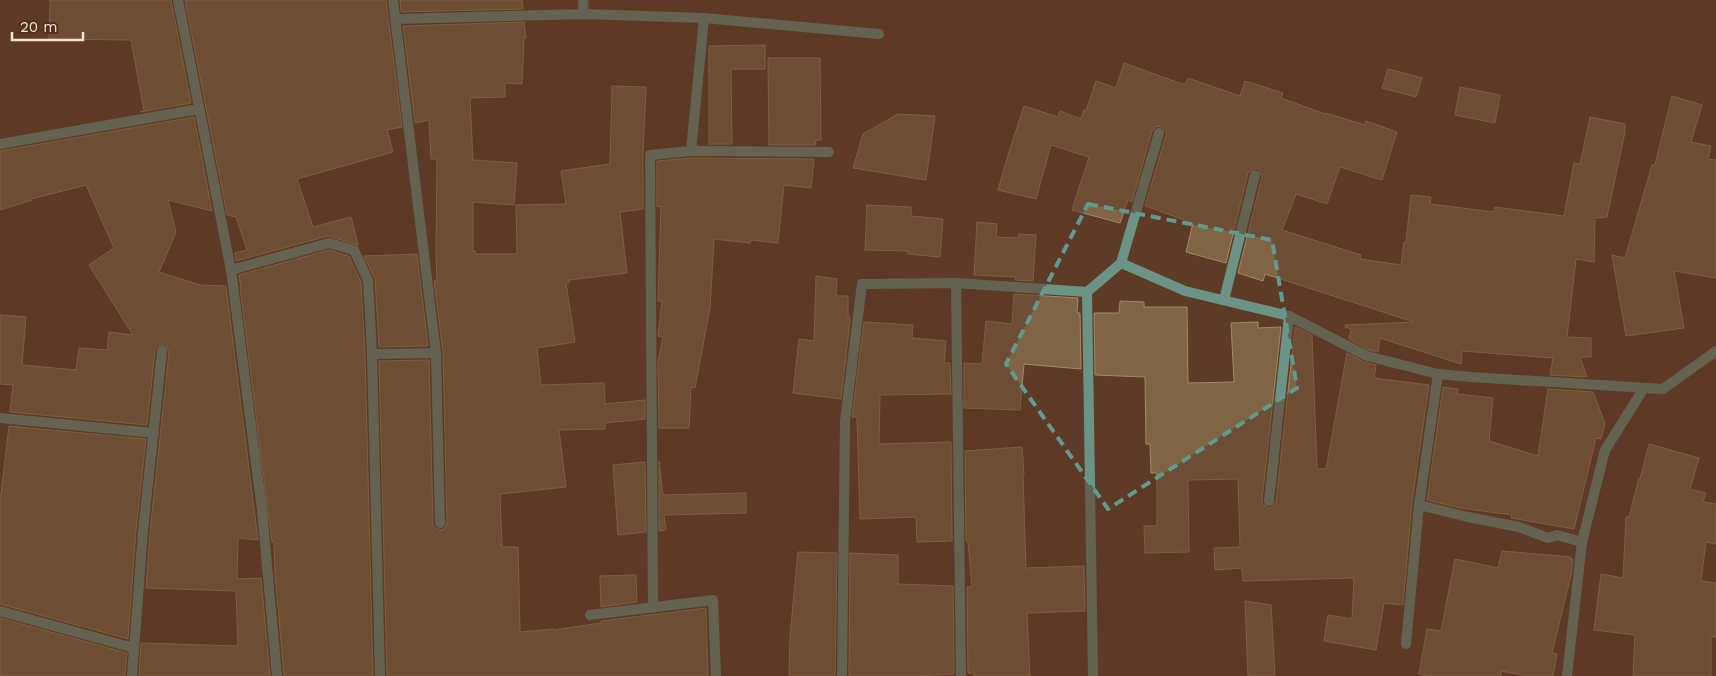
<svg xmlns="http://www.w3.org/2000/svg" width="1716" height="676" font-family="'Work Sans',sans-serif">
  <style>
    .building { fill: #7f6445; stroke: #a78a69 }
    .lines { fill: none; stroke-linecap: round; stroke-linejoin: round }
    .street { stroke: #6c9486; stroke-width: 10 }
    .marked { fill: none; stroke: #609b92; stroke-width: 4; stroke-dasharray: 10 6; stroke-linejoin: round }
  </style>
  <rect width="100%" height="100%" fill="#5e3b27"/>
  <g class="building">
    <path d="M50,0H171L191,103L140,112L144,111L131,40L49,39Z"/>
    <path d="M185,0H386L402,127L387,130L393,152L297,179L313,227L351,217L358,245L328,236L236,261L235,253L247,250L236,217L227,215Z"/>
    <path d="M400,0H522L523,9L401,12Z"/>
    <path d="M524,22L526,38H524L522,84L505,83V97L470,98L473,160L517,163L514,205L473,202V251H475V254H517L516,205L566,204L561,171L610,164L612,86L646,87L643,155V209L620,212L627,273L569,280V283H566L575,342L537,348L541,385L604,383L605,404L645,400V419L605,423V429L559,430L566,487L500,494L502,547H518L520,632L554,629V630L601,623V621L706,608L708,676H387L379,361L429,360L433,523L434,527L440,530L444,529L447,523L443,353L434,281H437L436,253L437,159H431L429,120L415,123L403,26Z"/>
    <path d="M765,45V69H731L732,144H709V46Z"/>
    <path d="M768,58H820L821,140H816L815,145H769Z"/>
    <path d="M1124,63L1185,85L1188,78L1240,96L1245,81L1283,93L1281,98L1325,114L1326,113L1365,125L1366,121L1397,132L1382,180L1340,167L1327,204L1296,194L1282,230L1361,255L1360,259L1401,265L1404,242H1406L1411,195L1431,197L1430,204L1494,212L1495,207L1564,216L1574,163L1580,164L1590,117L1625,124V132L1607,217L1595,218L1594,262L1576,259L1567,337L1591,338V357H1580L1587,377L1550,375L1553,358L1462,351L1461,364L1380,338L1378,352L1369,350L1349,339L1351,329L1345,327V325L1414,322L1265,274L1263,281L1238,273L1262,177L1261,173L1257,168L1253,169L1248,173L1226,263L1186,252L1193,223L1145,206L1166,135V131L1161,127L1157,126L1152,131L1132,202L1128,200L1120,223L1072,210L1089,157L1051,145L1036,199L998,190L1008,155L1024,106L1058,117L1060,111L1081,119L1084,110L1086,111L1096,81L1116,88Z"/>
    <path d="M1388,69L1422,78L1416,97L1382,88Z"/>
    <path d="M1460,87L1500,95L1495,123L1455,115Z"/>
    <path d="M1672,96L1702,105L1691,142L1711,146L1708,159L1716,160V278L1674,271L1684,328L1626,336L1612,255L1625,258L1652,165H1655Z"/>
    <path d="M898,114L935,116L926,180L853,168L863,134Z"/>
    <path d="M194,117L212,211L168,200L176,232L159,272L200,285L226,286L258,540L238,538L237,579L261,578L270,676H139L141,643L238,646L236,591L146,588L150,532L169,352L166,346L160,345L155,350L147,425L10,412L13,385L0,384V315L26,317L22,365L76,370L79,348L107,350L109,332L133,335L89,265L114,248L86,185L31,199L32,200L0,210V151Z"/>
    <path d="M691,158L814,159L811,188L784,185L778,243L751,240L750,243L714,239L710,308L695,388L691,387L689,428H659L658,362L663,337L658,336L662,301H658L661,206L657,207V161Z"/>
    <path d="M867,205L911,207V216L943,219L940,257L908,254V251L865,250Z"/>
    <path d="M977,222L997,224L996,237L1019,238V234L1036,235L1033,281L1015,280L1016,277L974,275Z"/>
    <path d="M329,250L349,256L361,282L365,354L373,676H284L275,574L274,542H272L240,287H241L239,275Z"/>
    <path d="M417,254L428,346L379,347L375,279L364,256Z"/>
    <path d="M816,276L837,279L836,296H848V316L850,317V321L841,399L793,393L799,339L814,341Z"/>
    <path d="M1014,294L1078,298L1077,313H1080L1081,369L1024,364L1020,410L964,408V363L982,364L986,321L1012,324Z"/>
    <path d="M1120,301L1144,302V307H1187L1188,383L1234,382L1231,323L1258,322V328L1281,327L1262,500L1263,504L1268,508L1272,507L1276,502L1295,327L1312,335L1317,469H1326L1347,353L1364,362L1376,365L1374,378L1429,385L1412,502L1403,605L1384,603L1376,650L1324,641L1328,615L1352,619L1354,578L1243,581L1242,568L1215,570L1214,548L1240,547L1238,479L1188,480L1189,552L1145,553L1144,526H1157V473H1151L1150,444H1146L1145,377L1095,375L1094,313H1119Z"/>
    <path d="M864,322L913,325L912,338L946,341L944,363H950L951,394L880,395L879,444L951,442L952,541L917,542L916,517L860,519L857,417H852Z"/>
    <path d="M1443,387L1458,389L1457,394L1493,398L1489,441L1538,456L1548,389L1593,392L1605,423L1601,439L1596,438L1574,529L1511,518L1512,515L1460,508L1427,500Z"/>
    <path d="M9,426L146,439L136,530L128,639L0,604V502Z"/>
    <path d="M1649,444L1699,458L1690,489L1706,493L1703,502L1716,504V544L1706,542L1701,581L1716,583V637H1711V676H1633L1635,635L1594,630L1601,574L1623,578L1626,517H1629L1639,478L1640,479Z"/>
    <path d="M1022,447L1024,475H1023L1026,568L1084,566L1085,611L1027,613L1030,676H974V673H968L967,587H972L968,541H966L965,451Z"/>
    <path d="M659,461L663,495L746,493V513L664,515L666,530L659,531Z"/>
    <path d="M645,462L646,532L618,535L613,465Z"/>
    <path d="M1502,551L1571,557L1570,559H1573L1571,575L1552,653L1557,654L1553,676H1529L1501,671V676H1429L1419,674L1427,629L1441,631L1455,559L1498,568Z"/>
    <path d="M798,552L837,553L835,676H789L790,636Z"/>
    <path d="M850,553L898,555V584L953,586L954,674L917,676H849Z"/>
    <path d="M636,575L637,602L601,607L600,576Z"/>
    <path d="M1245,601L1271,605L1275,676H1248Z"/>
    <path d="M0,618L127,653L125,676H0Z"/>
  </g>
  <g class="lines">
    <g class="street">
      <path d="M178,0L231,270L262,510L277,676"/>
      <path d="M583,0L584,14"/>
      <path d="M395,19L584,14L704,18L879,34"/>
      <path d="M0,144L199,109"/>
      <path d="M691,151L829,152"/>
      <path d="M1121,263L1185,291L1289,316L1367,356L1438,374L1471,377L1663,389L1716,351"/>
      <path d="M231,270L329,243L354,250L368,280L372,354L380,676"/>
      <path d="M956,283L961,676"/>
      <path d="M1087,292L1093,676"/>
      <path d="M1224,300L1255,175"/>
      <path d="M436,353L440,523"/>
      <path d="M372,354L436,353L393,0"/>
      <path d="M0,418L154,433"/>
      <path d="M1269,501L1289,316"/>
      <path d="M1419,505L1468,517L1519,527L1548,538L1557,535L1582,542"/>
      <path d="M653,608L650,155L691,151L704,18"/>
      <path d="M0,611L134,648"/>
      <path d="M590,615L713,600L716,676"/>
      <path d="M1406,644L1419,505L1438,374"/>
      <path d="M132,676L143,531L162,351"/>
      <path d="M842,676L845,421L862,284L956,283L1087,292L1121,263L1159,133"/>
      <path d="M1567,676L1582,542L1605,450L1644,388"/>
    </g>
  </g>
  <path d="M0 0H1716V676H0ZM1088,204L1272,240L1297,388L1108,509L1006,364Z" fill="#5e3b27" fill-opacity=".55" fill-rule="evenodd"/>
  <path class="marked" d="M1088,204L1272,240L1297,388L1108,509L1006,364Z"/>
  <path d="M12 32v8h71v-8" fill="none" stroke="#f7e1d5" stroke-width="2.5"/>
  <text x="20" y="32" font-size="15" fill="#f7e1d5" stroke="#52311d" stroke-width="4" paint-order="stroke">20 m</text>
</svg>
